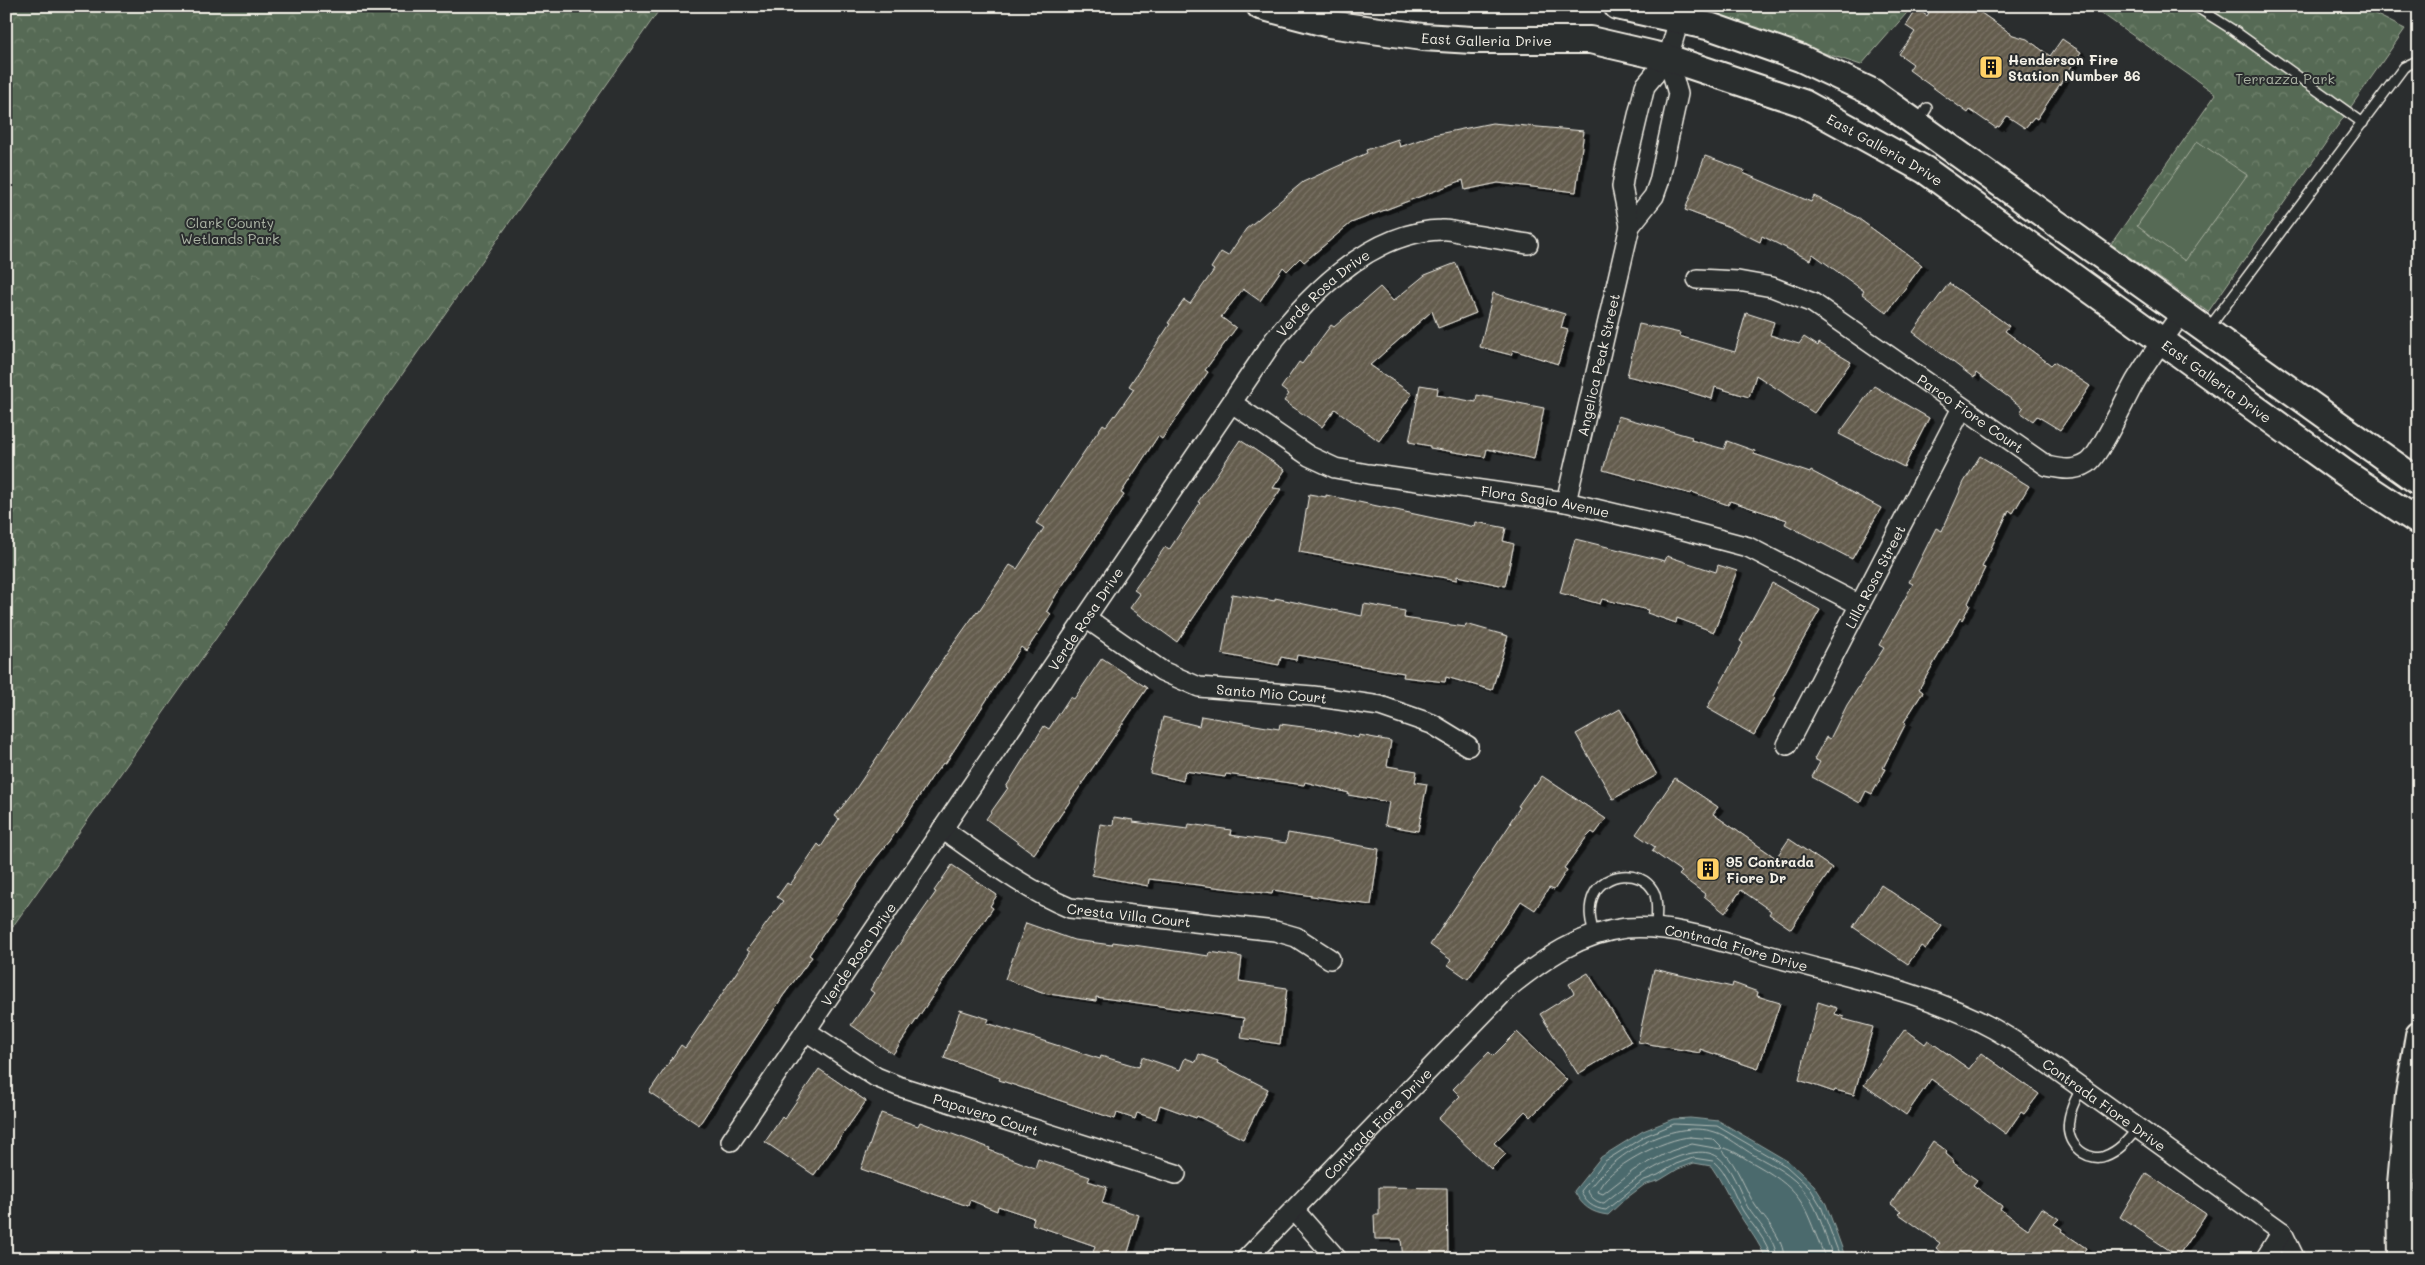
<svg xmlns="http://www.w3.org/2000/svg" width="2425" height="1265" font-family="Mali,sans-serif">
  <style>
    .park { fill: url(#park-crowns); stroke: #a6ae9e }
    .pitch { fill: #576b55; stroke: #a6ae9e }
    .water { fill: #4c6a6d; stroke: #8fa09e }
    .lines { fill: none; stroke-linecap: round; stroke-linejoin: round }
    .shore { stroke: #b1bbb7; stroke-width: 1 }
    .building { fill: url(#building-hatch); stroke: #f4f1e8; filter: url(#shadow) }
    .service-casing { stroke: #f4f1e8; stroke-width: 12 }
    .minor-casing { stroke: #f4f1e8; stroke-width: 22 }
    .secondary-casing { stroke: #f4f1e8; stroke-width: 30 }
    .service { stroke: #2a2d2e; stroke-width: 9 }
    .minor { stroke: #2a2d2e; stroke-width: 19 }
    .secondary { stroke: #2a2d2e; stroke-width: 26 }
    .labels { text-anchor: middle; dominant-baseline: central; stroke-width: 4; stroke-linejoin: round; paint-order: stroke }
    .street-label { font-size: 14px; fill: #f4f1e8; stroke: #2a2d2e }
    .poi-label { font-size: 14px; font-weight: bold; fill: #f4f1e8; stroke: #2a2d2e; text-anchor: start }
    .park-label { font-size: 14px; fill: #adb5a6; stroke: #2a2d2e }
  </style>
  <defs>
    <pattern id="park-crowns" width="20" height="18" patternUnits="userSpaceOnUse" patternTransform="scale(1.25)"><rect width="20" height="18" fill="#576b55"/><path d="M2 6a3 3 0 1 1 6 0M12 15a3 3 0 1 1 6 0" fill="none" stroke="#70816d"/></pattern>
    <pattern id="building-hatch" width="6" height="6" patternUnits="userSpaceOnUse" patternTransform="scale(1.25)"><rect width="6" height="6" fill="#645c4d"/><path d="M-1 1l2-2M0 6l6-6M5 7l2-2" fill="none" stroke="#7b7467"/></pattern>
    <filter id="shadow"><feDropShadow dx="5.5" dy="3" stdDeviation="0" flood-color="#0009"/></filter>
  </defs>
  <rect width="100%" height="100%" fill="#2a2d2e"/>
  <filter id="ink" filterUnits="userSpaceOnUse"><feTurbulence type="fractalNoise" baseFrequency=".02" numOctaves="2"/><feDisplacementMap in="SourceGraphic" scale="10" xChannelSelector="R" yChannelSelector="G"/><feConvolveMatrix kernelMatrix="1 2 1 2 8 2 1 2 1" color-interpolation-filters="sRGB"/></filter>
  <g filter="url(#ink)">
    <g class="park">
      <path d="M6,6H662L6,936Z"/>
      <path d="M1680,6H1913L1861,65Z"/>
      <path d="M2091,6H2359L2405,29L2208,312L2111,244L2216,94Z"/>
    </g>
    <path class="pitch" d="M2197,141L2247,175L2185,261L2137,226Z"/>
    <path class="water" d="M1690,1118L1719,1121L1789,1162L1814,1185L1826,1204L1846,1259H1766C1759,1242 1749,1230 1739,1214C1729,1199 1722,1181 1711,1166L1694,1163L1678,1169L1660,1180L1644,1185L1624,1200L1608,1215C1591,1213 1582,1206 1574,1191L1601,1157L1643,1131L1673,1119Z"/>
    <g class="lines">
      <g class="shore">
        <path d="M1690,1137L1713,1139L1722,1148L1720,1149L1692,1144L1671,1151L1634,1170L1603,1194L1598,1192C1604,1168 1666,1138 1690,1137Z"/>
        <path d="M1771,1259C1768,1240 1753,1227 1743,1211C1734,1196 1728,1173 1713,1161L1693,1158L1676,1164L1658,1175L1642,1181L1606,1210C1594,1209 1584,1202 1581,1191L1605,1161L1645,1136L1674,1124L1717,1126L1786,1166L1810,1188L1821,1206L1841,1259"/>
        <path d="M1777,1259C1776,1238 1757,1223 1747,1206C1740,1192 1731,1166 1718,1157C1689,1137 1626,1185 1604,1203C1597,1203 1590,1197 1588,1191C1611,1156 1671,1118 1715,1132C1726,1135 1743,1149 1754,1155C1772,1165 1793,1175 1806,1193C1820,1211 1825,1237 1834,1259"/>
        <path d="M1784,1259C1784,1238 1766,1221 1755,1205C1744,1187 1738,1167 1723,1151L1724,1148C1734,1150 1745,1159 1755,1164C1808,1194 1803,1207 1826,1259"/>
      </g>
    </g>
    <g class="building">
      <path d="M1933,6H1971L2013,35L2027,39L2050,56L2062,39L2081,52L2037,119L2034,117L2025,128L2007,116L1999,127L1997,126L1996,128L1970,110L1968,113L1909,70L1913,64L1899,54L1915,32L1906,26L1917,9L1927,16Z"/>
      <path d="M1492,123L1584,131L1576,192L1498,183L1465,190L1463,180L1351,223L1304,262L1300,258L1287,271L1283,267L1260,301L1243,289L1221,317L1236,328L1205,370L1208,372L1162,439L1158,436L1121,493L1124,495L1056,595L1047,611L1051,614L1026,651L1021,647L945,764L943,763L932,777L890,841L875,859L809,955L812,957L783,996L699,1125L649,1092L681,1045L685,1048L722,994L750,952L747,950L783,901L777,897L787,883L790,885L818,844L821,847L839,819L835,816L853,793L952,646L977,611L978,612L1010,565L1017,569L1044,528L1036,523L1103,424L1106,426L1114,415L1115,416L1134,389L1129,386L1170,324L1168,323L1184,300L1190,304L1214,270L1211,268L1221,252L1228,256L1246,229L1303,182L1367,153L1366,150L1398,139L1400,147L1433,135Z"/>
      <path d="M1705,156L1744,170L1743,173L1811,202L1814,196L1855,216L1922,265L1887,313L1862,294L1864,291L1813,254L1810,260L1762,236L1760,242L1730,227L1685,210Z"/>
      <path d="M1456,263L1476,313L1438,328L1432,311L1370,365L1412,394L1379,441L1335,409L1322,427L1284,401L1289,394L1281,388L1299,362L1302,364L1331,325L1334,327L1380,287L1393,301L1425,275Z"/>
      <path d="M1949,283L2009,326L2005,331L2051,365L2054,362L2090,386L2060,430L2037,416L2033,421L2020,412L2023,408L1976,373L1974,378L1913,332Z"/>
      <path d="M1493,293L1565,314L1561,328L1568,330L1558,364L1513,350L1511,355L1480,347Z"/>
      <path d="M1746,313L1774,322L1770,335L1799,344L1804,337L1818,346L1819,343L1851,362L1814,413L1756,375L1749,397L1715,387L1712,399L1673,387L1627,376L1639,324L1680,333L1679,336L1735,352Z"/>
      <path d="M1420,385L1438,388L1437,395L1476,402L1477,395L1544,408L1534,459L1487,449L1485,457L1430,448V446L1409,442Z"/>
      <path d="M1874,386L1929,418L1904,467L1839,434Z"/>
      <path d="M1618,416L1692,437L1691,440L1724,449L1727,441L1755,451L1754,454L1810,473L1811,471L1881,508L1852,559L1785,524L1787,520L1730,501L1728,505L1692,492L1691,494L1603,470Z"/>
      <path d="M1240,440L1285,470L1273,488L1281,489L1177,642L1130,608L1140,594L1134,590L1165,547L1169,550L1200,503L1198,502Z"/>
      <path d="M1980,456L2029,486L2013,513L2009,510L1982,567L1985,568L1968,603L1970,605L1962,620L1960,618L1919,689L1923,692L1904,722L1906,723L1883,768L1886,769L1872,794L1866,791L1860,803L1812,777L1820,762L1814,759L1826,737L1830,739L1847,705L1884,648L1879,645L1913,584L1909,582L1936,528L1942,531L1964,482Z"/>
      <path d="M1309,494L1326,497V495L1475,527L1476,522L1506,528L1503,541L1514,544L1505,586L1457,576V580L1299,552Z"/>
      <path d="M1575,539L1665,561L1667,556L1716,572L1718,565L1737,571L1714,632L1677,618L1676,623L1647,613L1648,610L1602,599L1600,604L1560,593Z"/>
      <path d="M1772,583L1820,610L1791,661L1773,696L1775,698L1754,735L1707,708L1743,643L1740,641Z"/>
      <path d="M1232,594L1275,601V598L1362,616L1364,604L1405,611L1404,618L1465,627L1466,624L1508,636L1492,690L1446,677L1445,682L1403,677L1404,673L1297,655L1296,660L1281,657L1279,665L1222,654Z"/>
      <path d="M1102,658L1147,688L1034,854L986,819L1008,788L1006,787L1044,726L1049,729L1070,697L1074,699Z"/>
      <path d="M1620,709L1657,775L1613,799L1576,734Z"/>
      <path d="M1201,716L1279,729L1280,724L1326,730L1358,738L1359,735L1391,741L1387,766L1417,771L1415,782L1427,784L1418,831L1385,825L1389,802L1348,795L1349,793L1305,782L1304,785L1226,774L1225,777L1185,771L1183,781L1150,773L1163,717L1199,726Z"/>
      <path d="M1542,776L1606,819L1595,834L1592,832L1586,838L1564,868L1567,870L1554,890L1549,888L1535,910L1521,901L1468,979L1448,965L1451,960L1430,945L1511,823L1510,822L1520,807L1518,806L1533,785L1535,786Z"/>
      <path d="M1675,778L1718,807L1713,814L1776,858L1789,839L1832,868L1791,929L1769,914L1771,911L1741,890L1725,913L1704,896L1705,894L1679,875L1682,872L1652,851L1655,847L1636,834Z"/>
      <path d="M1114,817L1133,820V822L1188,829L1189,824L1231,830L1230,835L1286,843L1288,833L1379,849L1371,905L1273,890L1272,894L1149,879L1148,886L1092,875L1100,824L1113,826Z"/>
      <path d="M952,865L997,895L990,906L993,908L893,1054L851,1025L874,993L870,990L891,956L936,892L934,891Z"/>
      <path d="M1881,885L1942,926L1926,949L1921,946L1908,964L1853,927Z"/>
      <path d="M1026,923L1074,940L1112,945L1113,942L1209,956L1210,952L1242,957L1239,981L1287,988L1280,1044L1241,1038L1244,1018L1096,997V1001L1042,993L1005,979Z"/>
      <path d="M1654,969L1732,987L1733,983L1758,992L1757,996L1780,1003L1758,1069L1700,1049V1053L1638,1042Z"/>
      <path d="M1588,973L1631,1042L1578,1074L1540,1014L1574,993L1569,984Z"/>
      <path d="M1818,1002L1837,1008L1835,1014L1844,1017L1843,1019L1873,1027L1854,1095L1835,1090L1834,1092L1799,1080Z"/>
      <path d="M960,1010L989,1019L987,1023L1100,1059L1101,1056L1139,1067L1142,1057L1180,1070L1185,1058L1196,1062L1199,1054L1218,1061L1217,1063L1268,1089L1243,1139L1197,1116L1196,1118L1160,1105L1156,1119L1137,1113L1135,1119L1117,1113L1115,1119L999,1080L1000,1078L944,1058Z"/>
      <path d="M1905,1029L1925,1044L1928,1040L1969,1069L1981,1053L2039,1094L2024,1114L2021,1112L2006,1134L1931,1079L1906,1115L1864,1085Z"/>
      <path d="M1517,1032L1567,1080L1531,1117L1525,1111L1494,1143L1506,1154L1491,1169L1438,1119L1460,1096L1453,1089L1489,1052L1493,1056Z"/>
      <path d="M819,1069L866,1101L814,1175L765,1142L782,1117L784,1119Z"/>
      <path d="M881,1113L918,1126L920,1122L990,1148L989,1150L1035,1168L1038,1159L1090,1177L1088,1181L1107,1187L1102,1203L1139,1215L1126,1259H1112L1093,1253L1095,1246L1032,1224L1034,1218L998,1206L997,1211L970,1200L968,1206L861,1169Z"/>
      <path d="M1933,1141L1947,1151L1946,1154L1953,1160L1952,1162L1977,1180L1973,1185L2002,1206L2000,1209L2028,1229L2042,1208L2059,1219L2054,1224L2062,1229L2061,1231L2086,1248L2079,1259H1951L1936,1248L1940,1243L1899,1214L1901,1212L1891,1204Z"/>
      <path d="M2146,1173L2206,1214L2178,1256L2120,1217Z"/>
      <path d="M1379,1187L1447,1188L1448,1259H1403L1401,1239H1375L1374,1215H1379Z"/>
    </g>
    <g class="lines">
      <g class="service-casing">
        <g id="service">
          <path d="M2195,6L2233,30L2363,123"/>
          <path d="M1918,122L1927,108"/>
          <path d="M2208,329L2404,67L2419,60"/>
          <path d="M1594,936C1591,922 1587,908 1594,894C1604,873 1640,868 1653,890C1659,900 1656,918 1656,929"/>
          <path d="M2081,1089C2069,1110 2059,1137 2083,1153C2089,1157 2099,1159 2105,1156C2119,1151 2128,1140 2137,1129"/>
        </g>
      </g>
      <g class="minor-casing">
        <g id="minor">
          <path d="M1630,226L1654,196L1659,182L1678,94L1668,58"/>
          <path id="s1" d="M1697,279L1738,281L1772,287L1813,303L2047,466C2061,469 2074,472 2088,463C2100,455 2126,397 2136,380C2150,357 2166,335 2182,313"/>
          <path id="s2" d="M1232,403L1309,456L1335,468L1368,474L1566,502L1684,530L1748,547L1860,605"/>
          <path id="s3" d="M1566,502L1630,226L1622,187L1624,174L1645,86L1668,58L1679,20"/>
          <path id="s4" d="M1086,618L1162,671L1199,687L1313,696L1380,706L1432,724L1468,746"/>
          <path id="s5" d="M1787,745L1962,408"/>
          <path id="s6" d="M942,829C983,857 1024,889 1070,908L1275,931L1296,937L1330,959"/>
          <path id="s7" d="M806,1031L876,1077L898,1086L1176,1174"/>
          <path id="s8" d="M731,1141L1274,340C1314,290 1373,231 1442,230C1450,229 1460,233 1468,234C1488,237 1508,241 1528,244"/>
          <path d="M1294,1210L1337,1259"/>
          <path id="s9" d="M1246,1259L1509,987C1544,959 1580,933 1626,928C1675,924 1725,943 1771,956C1845,977 1926,991 1994,1029C2008,1037 2022,1046 2036,1055L2282,1232L2295,1259"/>
          <path d="M2265,1259L2282,1232"/>
        </g>
      </g>
      <g class="secondary-casing">
        <g id="secondary">
          <path id="s10" d="M1260,6L1329,24L1423,37L1472,40H1590L1668,58L1803,103L1925,170L2342,471L2419,522"/>
          <path d="M1617,6L1712,27L1800,58L1872,92L2419,482"/>
          <path d="M2402,1259L2401,1184L2409,1095L2419,1035"/>
        </g>
      </g>
      <use href="#service" class="service"/>
      <use href="#minor" class="minor"/>
      <use href="#secondary" class="secondary"/>
    </g>
  </g>
  <defs>
    <g id="building-square" transform="scale(1.25)"><rect x="-9" y="-9" width="18" height="18" rx="4" fill="#ffd166" stroke="#2a2d2e"/><path d="M-4-6H4V6H1V3H-1V6H-4ZM-2.5-4.3h1.7v1.8h-1.7ZM.8-4.3h1.7v1.8H.8ZM-2.5-1h1.7V.8h-1.7ZM.8-1h1.7V.8H.8Z" fill="#111"/></g>
  </defs>
  <g fill-rule="evenodd">
    <use href="#building-square" x="1991" y="67"/>
    <use href="#building-square" x="1708" y="869"/>
  </g>
  <g class="labels">
    <g class="street-label">
      <text stroke="none"><textPath href="#s10" startOffset="230">East Galleria Drive</textPath></text>
      <text stroke="none"><textPath href="#s10" startOffset="650">East Galleria Drive</textPath></text>
      <text stroke="none"><textPath href="#s8" startOffset="1036">Verde Rosa Drive</textPath></text>
      <text stroke="none"><textPath href="#s3" startOffset="141">Angelica Peak Street</textPath></text>
      <text stroke="none"><textPath href="#s10" startOffset="1055">East Galleria Drive</textPath></text>
      <text stroke="none"><textPath href="#s1" startOffset="312">Parco Fiore Court</textPath></text>
      <text stroke="none"><textPath href="#s2" startOffset="335">Flora Sagio Avenue</textPath></text>
      <text stroke="none"><textPath href="#s5" startOffset="190">Lilla Rosa Street</textPath></text>
      <text stroke="none"><textPath href="#s8" startOffset="631">Verde Rosa Drive</textPath></text>
      <text stroke="none"><textPath href="#s4" startOffset="206">Santo Mio Court</textPath></text>
      <text stroke="none"><textPath href="#s6" startOffset="210">Cresta Villa Court</textPath></text>
      <text stroke="none"><textPath href="#s9" startOffset="624">Contrada Fiore Drive</textPath></text>
      <text stroke="none"><textPath href="#s8" startOffset="226">Verde Rosa Drive</textPath></text>
      <text stroke="none"><textPath href="#s9" startOffset="1029">Contrada Fiore Drive</textPath></text>
      <text stroke="none"><textPath href="#s7" startOffset="200">Papavero Court</textPath></text>
      <text stroke="none"><textPath href="#s9" startOffset="189">Contrada Fiore Drive</textPath></text>
    </g>
    <g class="poi-label">
      <text x="2008" y="59">Henderson Fire<tspan x="2008" dy="16">Station Number 86</tspan></text>
      <text x="1726" y="861">95 Contrada<tspan x="1726" dy="16">Fiore Dr</tspan></text>
    </g>
    <g class="park-label">
      <text x="2285" y="78">Terrazza Park</text>
      <text x="230" y="222">Clark County<tspan x="230" dy="16">Wetlands Park</tspan></text>
    </g>
  </g>
  <rect width="2425" height="1265" fill="none" stroke="#2a2d2e" stroke-width="25"/>
  <rect x="12" y="12" width="2400" height="1240" fill="none" stroke="#f4f1e8" stroke-width="2" filter="url(#ink)"/>
</svg>
